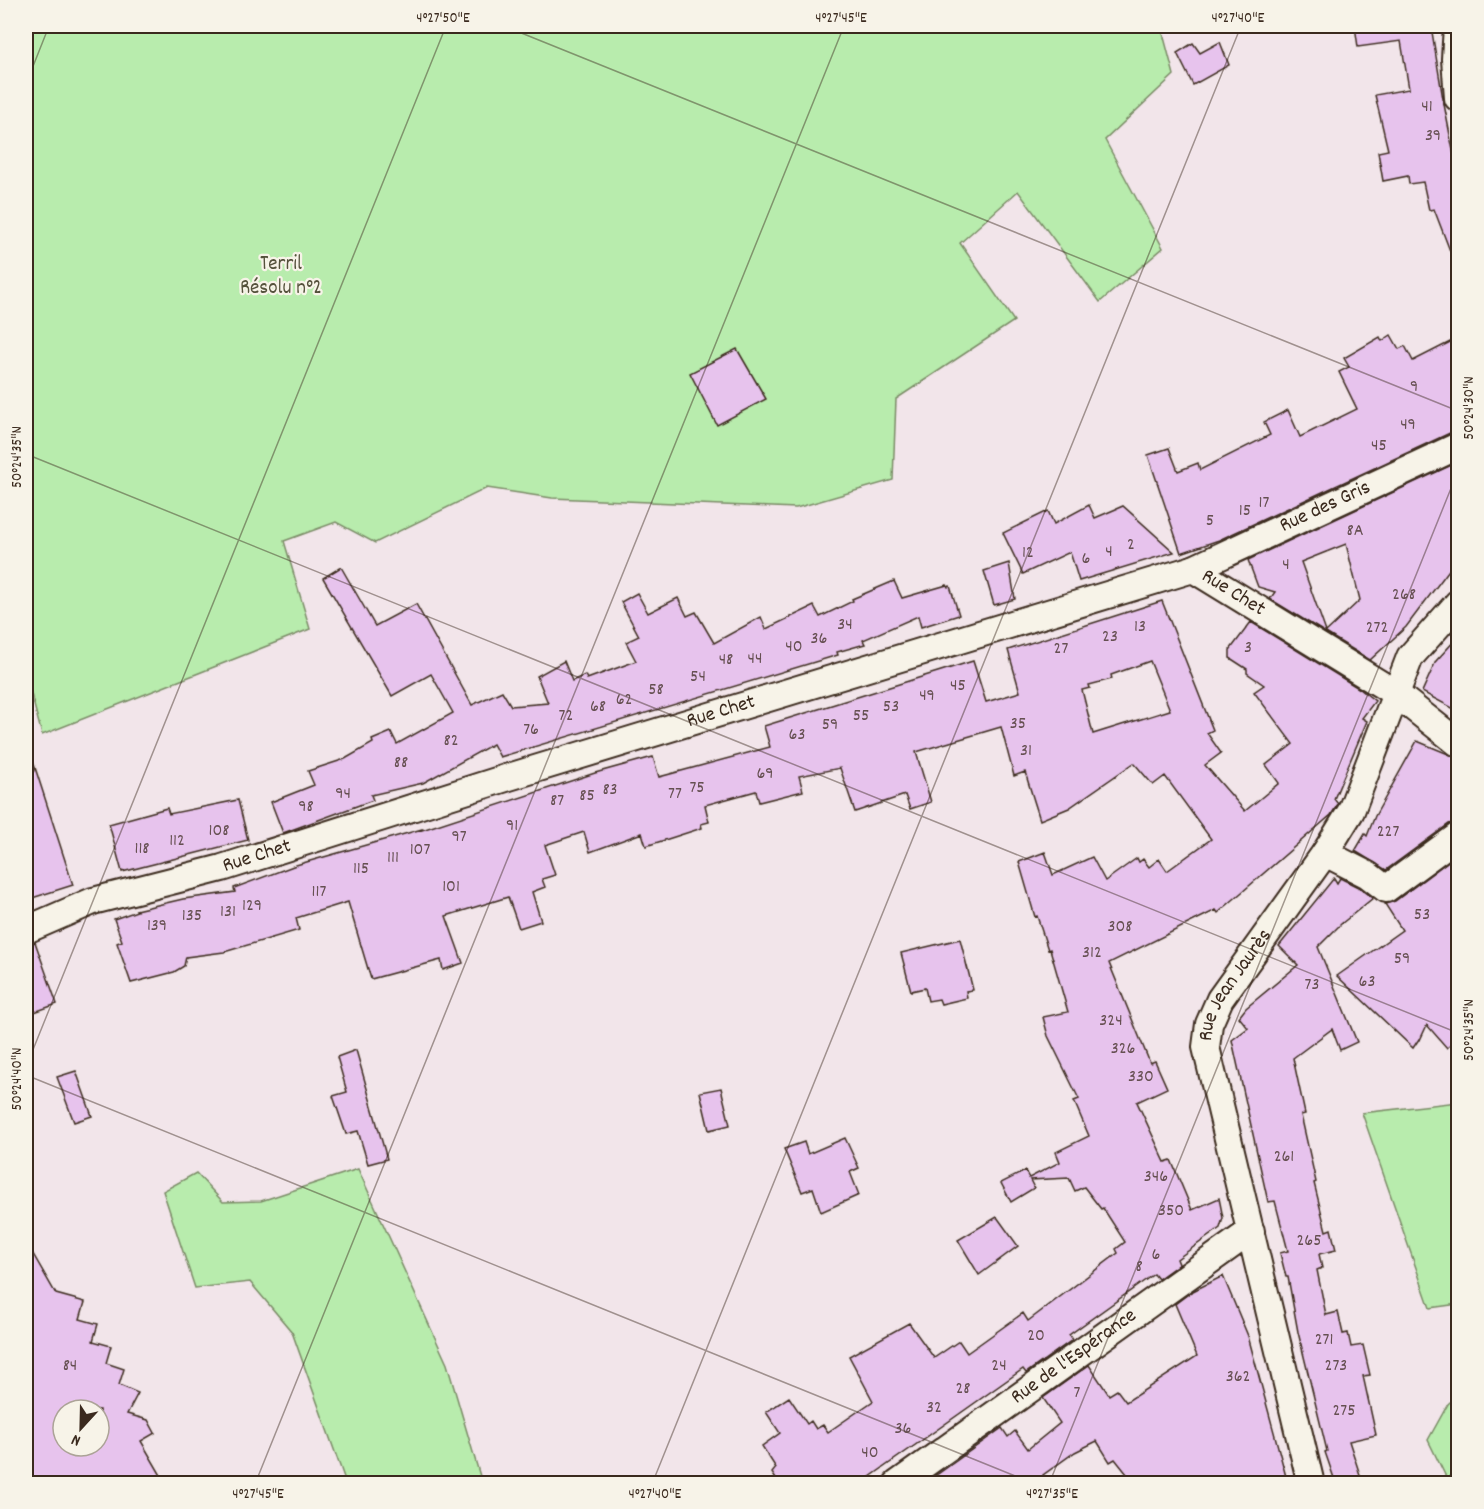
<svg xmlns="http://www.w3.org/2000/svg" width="1484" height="1509" font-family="Dekko,sans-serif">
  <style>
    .green { fill: #b8ecad; stroke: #7a8b66; stroke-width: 1.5 }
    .building { fill: #e7c3ed; stroke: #3b2a1e; stroke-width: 1.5; fill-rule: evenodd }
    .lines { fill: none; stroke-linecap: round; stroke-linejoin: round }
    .minor-casing { stroke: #3b2a1e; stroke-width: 30 }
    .minor { stroke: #f7f3e8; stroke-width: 26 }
    .ticks { fill: none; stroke: #3b2a1e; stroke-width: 1.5; stroke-opacity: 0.45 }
    .labels { text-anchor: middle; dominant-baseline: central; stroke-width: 4.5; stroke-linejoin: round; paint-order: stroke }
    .number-label { font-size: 18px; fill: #665052 }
    .park-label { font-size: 21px; fill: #54513b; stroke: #f7f3e8 }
    .street-label { font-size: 21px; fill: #3b2a1e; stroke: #f7f3e8 }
    .neatline { fill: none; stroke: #3b2a1e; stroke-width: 2 }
    .ticks-label { font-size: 15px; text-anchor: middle; fill: #3b2a1e }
  </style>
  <rect width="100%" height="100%" fill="#f2e5ea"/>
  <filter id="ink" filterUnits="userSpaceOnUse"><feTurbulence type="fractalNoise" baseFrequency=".0167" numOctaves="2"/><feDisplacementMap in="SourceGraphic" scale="12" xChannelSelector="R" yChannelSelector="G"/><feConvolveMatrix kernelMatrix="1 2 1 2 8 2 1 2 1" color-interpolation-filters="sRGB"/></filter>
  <g filter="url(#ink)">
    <g class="green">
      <path d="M26,26H1161L1174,75L1105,140L1163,248L1100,302L1018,191L960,243L1014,321L896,399L893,480L796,508L552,498L487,488L375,543L336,522L284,541L310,629L42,735L26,675Z"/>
      <path d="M1458,1102V1304L1430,1308L1362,1113Z"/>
      <path d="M358,1169L447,1364L482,1483H346L292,1332L250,1282L195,1288L163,1191L196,1173L223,1202L261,1201Z"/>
      <path d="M1458,1395V1483H1449L1428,1440L1448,1404Z"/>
    </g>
    <g class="building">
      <path d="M1355,26H1431L1443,99L1458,176V269H1457L1434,209L1429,210L1423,182L1409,184L1408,176L1383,181L1378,152L1388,150L1375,95L1409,89L1401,41L1358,47Z"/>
      <path d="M1220,42L1229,65L1193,85L1177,53L1193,43L1200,53Z"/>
      <path d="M1391,335L1399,349L1405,346L1413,361L1458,338V431L1452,432L1219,540L1181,553L1148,455L1169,448L1178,471L1198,463L1200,470L1270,435L1264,422L1288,410L1300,437L1357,409L1339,372L1349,367L1344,358L1380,337L1382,341Z"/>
      <path d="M737,349L766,399L717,425L690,373Z"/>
      <path d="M1458,462V558L1406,627L1370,660L1270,599L1275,592L1258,587L1248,560ZM1346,544L1360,600L1326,632L1301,562Z"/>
      <path d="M1089,505L1095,518L1123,506L1174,552L1079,581L1070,552L1023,574L1003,533L1048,511L1054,524Z"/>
      <path d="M1009,563L1015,599L994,605L984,571Z"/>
      <path d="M341,567L375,626L416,604L472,705L502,691L511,706L548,703L537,676L564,661L572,681L585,675L587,679L636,661L626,642L639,636L621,602L637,593L648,613L678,598L687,616L696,612L714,643L761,617L766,629L814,606L820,617L853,601L852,599L894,581L902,598L947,585L948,587L950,586L959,615L921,627L918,616L863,640L865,644L837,652L838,655L500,757L493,744L423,783L371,795L373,800L283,833L271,802L314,785L308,771L345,759L373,743L372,740L391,732L397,744L453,713L431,674L392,696L323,578Z"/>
      <path d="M1162,601L1213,730L1207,733L1221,753L1205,765L1245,811L1279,783L1266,765L1293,744L1254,692L1264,685L1247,673V669L1230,658V650L1251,622L1360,689L1375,701L1362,718L1367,721L1334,799L1338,804L1331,815L1218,913L1216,910L1109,963L1150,1063L1155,1061L1167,1088L1137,1102L1165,1162L1171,1160L1192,1210L1219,1198L1223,1218L1220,1228L1177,1259L1179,1264L1158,1279L1154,1274L1069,1335L1072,1340L1026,1373L1023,1369L860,1484H779L772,1473L776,1468L762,1446L780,1433L766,1412L789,1397L807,1424L811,1421L816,1429L823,1425L828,1432L873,1401L849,1356L909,1323L934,1358L959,1341L967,1353L1023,1313L1028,1321L1118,1253L1116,1249L1125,1242L1103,1208L1101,1209L1084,1187L1075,1191L1069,1178L1030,1180L1034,1188L1011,1202L1001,1183L1025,1171L1029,1178L1060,1162L1056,1152L1089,1136L1074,1101L1079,1099L1048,1036L1043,1017L1068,1012L1050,949L1048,950L1037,916L1035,917L1019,862L1045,852L1053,875L1092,857L1105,881L1137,858L1139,862L1143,859L1149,867L1159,859L1167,871L1211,839L1165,776L1153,785L1134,763L1069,808L1040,820L1025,772L1014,776L1001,727L916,752L931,802L910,809L905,795L855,812L840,768L799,776L803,791L759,802L756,791L705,805L709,822L701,824L702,828L646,846L642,833L590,852L584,832L545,845L555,875L542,879L545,887L532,892L541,921L519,928L508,897L446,916L463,963L443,970L441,960L371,979L348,902L296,918L299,930L224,952L186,957L184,966L174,972L131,983L117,943L122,941L114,919L137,911L136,910L183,899L235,892L234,888L296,865L422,829V830L595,773L653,757L659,777L770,747L764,726L973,661L986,702L1020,692L1008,650ZM1150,661L1170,710L1093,734L1082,690L1090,688L1089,685L1112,679L1111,675Z"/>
      <path d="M1458,637V711L1422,692L1436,661Z"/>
      <path d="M1417,741L1458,758V821L1449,824L1386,870L1355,851L1365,834L1367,836L1375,816Z"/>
      <path d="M30,752L73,885L26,900V753Z"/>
      <path d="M238,800L248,840L122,872L109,824L167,808L169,814Z"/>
      <path d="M1458,854V1038L1447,1048L1427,1025L1420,1040L1419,1039L1413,1048L1337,976L1402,930L1385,904L1395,901Z"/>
      <path d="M1334,878L1337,883L1340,878L1360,888L1373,898L1341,924L1318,947L1357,1042L1340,1050L1332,1029L1293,1058L1305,1114L1301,1115L1316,1182L1314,1183L1326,1231L1331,1229L1336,1250L1319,1254L1322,1268L1317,1270L1326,1315L1338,1312L1343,1334L1348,1333L1351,1347L1363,1345L1370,1375L1363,1376L1376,1435L1349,1441L1363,1484H1336L1325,1452L1327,1451L1298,1332L1288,1277H1286L1280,1253L1288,1251L1275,1201L1268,1202L1232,1040L1248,1028L1239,1017L1246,1008L1298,965L1279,946Z"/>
      <path d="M960,939L973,990L966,991L967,998L941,1004L939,999L928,1001L925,988L911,991L901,953Z"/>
      <path d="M35,942L57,1004L26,1015V945Z"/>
      <path d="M356,1050L387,1159L368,1164L358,1131L346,1134L333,1096L347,1092L337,1057Z"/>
      <path d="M76,1071L92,1116L74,1122L57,1077Z"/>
      <path d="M721,1088L730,1125L709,1130L700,1092Z"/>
      <path d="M845,1138L859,1168L850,1172L859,1195L821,1212L813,1188L802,1192L784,1149L804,1142L808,1154Z"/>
      <path d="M997,1217L1018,1246L979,1275L958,1240Z"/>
      <path d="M26,1242L56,1294L85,1302L80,1319L98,1324L93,1341L111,1346L106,1363L124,1369L119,1385L138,1393L127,1414L148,1420L155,1433L141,1441L166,1484H26ZM63,1410H99V1446H63Z"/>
      <path d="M1223,1276L1248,1336L1288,1484H1135L1115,1459L1110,1462L1097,1441L1075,1452L1043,1475L1049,1484H924L1002,1428L1008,1437L1015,1431L1028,1449L1060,1423L1043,1398L1089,1365L1109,1395L1117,1390L1126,1402L1197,1356L1175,1304L1191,1292Z"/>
    </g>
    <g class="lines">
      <g class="minor-casing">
        <g id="minor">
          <path d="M1457,26L1455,59L1458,98"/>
          <path id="s1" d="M1193,569L1458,446"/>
          <path d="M1325,853L1368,875L1386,889L1458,836"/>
          <path id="s2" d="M26,930L93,901L222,868L509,777L1193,569L1395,693L1458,743"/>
          <path id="s3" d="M897,1484L1251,1231"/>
          <path id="s4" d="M1311,1484L1206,1047L1209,1024L1220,999L1325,853L1351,811L1410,657L1458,603"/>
        </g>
      </g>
      <use href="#minor" class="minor"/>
    </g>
  </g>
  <path class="ticks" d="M504,26L1458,411M26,84L49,26M26,454L1458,1033M26,1067L446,26M26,1075L1035,1484M255,1484L844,26M652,1484L1241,26M1049,1484L1458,471M1447,1484L1458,1454"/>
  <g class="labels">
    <g class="number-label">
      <text x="1427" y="107">41</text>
      <text x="1433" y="136">39</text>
      <text x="1414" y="387">9</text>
      <text x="1408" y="425">49</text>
      <text x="1379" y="446">45</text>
      <text x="1264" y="503">17</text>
      <text x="1245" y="511">15</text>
      <text x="1210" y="521">5</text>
      <text x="1355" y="531">8A</text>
      <text x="1131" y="545">2</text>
      <text x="1109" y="552">4</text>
      <text x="1028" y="553">12</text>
      <text x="1086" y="559">6</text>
      <text x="1286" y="565">4</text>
      <text x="1404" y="595">268</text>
      <text x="845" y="625">34</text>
      <text x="1140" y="627">13</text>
      <text x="1377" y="628">272</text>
      <text x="1110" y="637">23</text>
      <text x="819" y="639">36</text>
      <text x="794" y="647">40</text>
      <text x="1248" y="648">3</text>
      <text x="1061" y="649">27</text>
      <text x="755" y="659">44</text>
      <text x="726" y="660">48</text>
      <text x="698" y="677">54</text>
      <text x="958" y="686">45</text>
      <text x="656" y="690">58</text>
      <text x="927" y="696">49</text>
      <text x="624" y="700">62</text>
      <text x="598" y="707">68</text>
      <text x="891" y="707">53</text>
      <text x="566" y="716">72</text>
      <text x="861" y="716">55</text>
      <text x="1018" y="724">35</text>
      <text x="830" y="725">59</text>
      <text x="531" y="730">76</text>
      <text x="797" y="735">63</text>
      <text x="451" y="741">82</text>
      <text x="1026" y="751">31</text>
      <text x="401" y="763">88</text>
      <text x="765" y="774">69</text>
      <text x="697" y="788">75</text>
      <text x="610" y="790">83</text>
      <text x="343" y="794">94</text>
      <text x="675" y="794">77</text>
      <text x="587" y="796">85</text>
      <text x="557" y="801">87</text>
      <text x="306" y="807">98</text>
      <text x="512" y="826">91</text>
      <text x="219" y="831">108</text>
      <text x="1388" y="832">227</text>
      <text x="459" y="837">97</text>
      <text x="177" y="841">112</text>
      <text x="142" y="849">118</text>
      <text x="420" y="850">107</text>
      <text x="393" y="858">111</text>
      <text x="361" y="869">115</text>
      <text x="451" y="887">101</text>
      <text x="319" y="892">117</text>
      <text x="252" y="906">129</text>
      <text x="228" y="912">131</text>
      <text x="1422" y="915">53</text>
      <text x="192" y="916">135</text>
      <text x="157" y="926">139</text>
      <text x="1120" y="927">308</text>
      <text x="1092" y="953">312</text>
      <text x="1402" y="959">59</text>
      <text x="1367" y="982">63</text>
      <text x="1312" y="985">73</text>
      <text x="1111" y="1021">324</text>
      <text x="1123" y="1049">326</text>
      <text x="1141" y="1077">330</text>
      <text x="1284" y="1157">261</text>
      <text x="1156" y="1177">346</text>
      <text x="1171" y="1211">350</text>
      <text x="1309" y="1241">265</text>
      <text x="1156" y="1255">6</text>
      <text x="1139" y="1267">8</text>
      <text x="1036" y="1336">20</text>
      <text x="1324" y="1340">271</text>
      <text x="70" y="1366">84</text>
      <text x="999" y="1366">24</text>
      <text x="1336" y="1366">273</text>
      <text x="1238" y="1377">362</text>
      <text x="963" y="1389">28</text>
      <text x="1077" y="1393">7</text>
      <text x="934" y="1408">32</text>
      <text x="1344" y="1411">275</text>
      <text x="903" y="1429">36</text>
      <text x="870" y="1453">40</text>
    </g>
    <g class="park-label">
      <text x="281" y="265">Terril<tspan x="281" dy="24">Résolu n°2</tspan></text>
    </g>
    <g class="street-label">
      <text stroke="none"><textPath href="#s1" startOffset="146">Rue des Gris</textPath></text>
      <text stroke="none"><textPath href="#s2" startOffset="1269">Rue Chet</textPath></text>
      <text stroke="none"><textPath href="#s2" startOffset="729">Rue Chet</textPath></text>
      <text stroke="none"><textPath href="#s2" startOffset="243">Rue Chet</textPath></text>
      <text stroke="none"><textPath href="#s4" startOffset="519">Rue Jean Jaurès</textPath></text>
      <text stroke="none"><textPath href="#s3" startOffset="218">Rue de l'Espérance</textPath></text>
    </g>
  </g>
  <rect width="1484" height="1509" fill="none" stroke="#f7f3e8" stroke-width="66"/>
  <g transform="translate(81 1428) rotate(202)"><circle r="28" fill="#f7f3e8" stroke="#aca397" stroke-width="1.5"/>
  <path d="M0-4.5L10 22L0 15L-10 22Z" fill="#3b2a1e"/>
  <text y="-9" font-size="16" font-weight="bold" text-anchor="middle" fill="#3b2a1e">N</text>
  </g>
  <rect x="33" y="33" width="1418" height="1443" class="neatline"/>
  <g class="ticks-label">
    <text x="443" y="22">4°27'50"E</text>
    <text x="841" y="22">4°27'45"E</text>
    <text x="1238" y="22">4°27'40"E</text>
    <text transform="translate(1468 408) rotate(-90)" y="5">50°24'30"N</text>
    <text transform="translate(16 457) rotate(-90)" y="5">50°24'35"N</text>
    <text transform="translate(1468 1030) rotate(-90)" y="5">50°24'35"N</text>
    <text transform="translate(16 1079) rotate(-90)" y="5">50°24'40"N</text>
    <text x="258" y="1498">4°27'45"E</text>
    <text x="655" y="1498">4°27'40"E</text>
    <text x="1052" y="1498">4°27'35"E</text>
  </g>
</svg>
